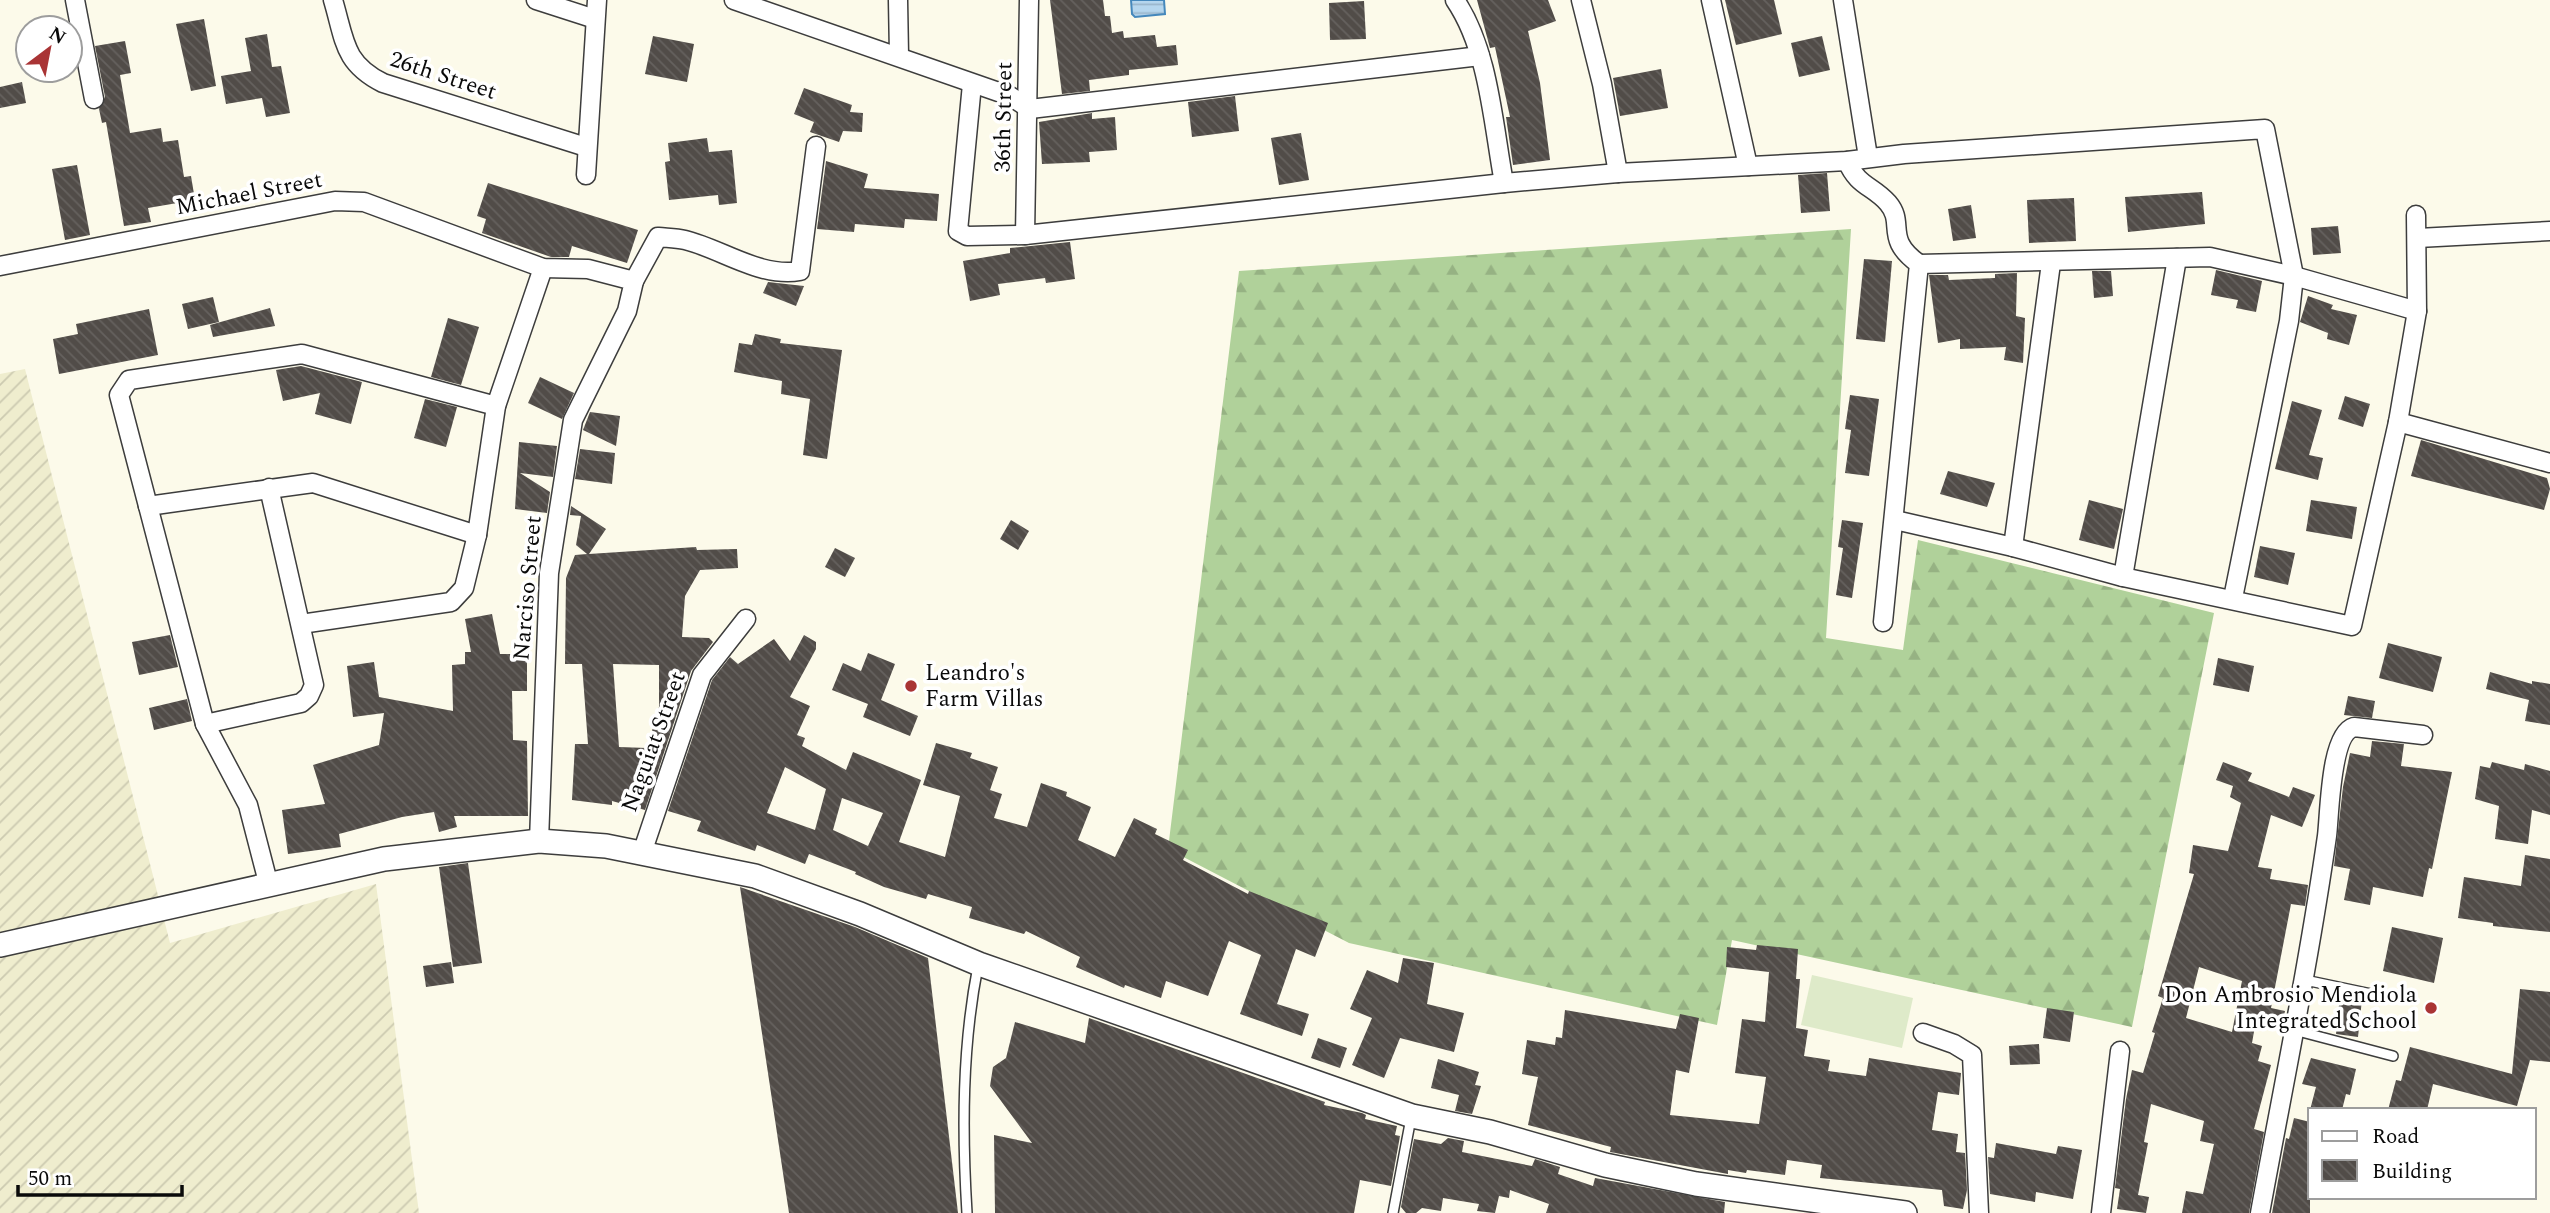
<svg xmlns="http://www.w3.org/2000/svg" width="2550" height="1213" font-family="Spectral,serif">
  <style>
    .farmland { fill: url(#farmland-furrows) }
    .forest { fill: url(#forest-firs) }
    .pitch { fill: #deeac9 }
    .water { fill: url(#water-rules); stroke: #4588bc; stroke-width: 2 }
    .building { fill: url(#building-back-hatch); fill-rule: evenodd }
    .lines { fill: none; stroke-linecap: round; stroke-linejoin: round }
    .service-casing { stroke: #3d3d3d; stroke-width: 12 }
    .minor-casing { stroke: #3d3d3d; stroke-width: 21 }
    .tertiary-casing { stroke: #3d3d3d; stroke-width: 26 }
    .service { stroke: #fff; stroke-width: 9 }
    .minor { stroke: #fff; stroke-width: 18 }
    .tertiary { stroke: #fff; stroke-width: 23 }
    .poi-dot { fill: #a93435; stroke: #fff; stroke-width: 2.5 }
    .labels { text-anchor: middle; dominant-baseline: central; stroke-width: 7; stroke-linejoin: round; paint-order: stroke }
    .street-label { font-size: 23px; fill: #0a0a0a; stroke: #fff }
    .poi-label { font-size: 23px; fill: #0a0a0a; stroke: #fff; text-anchor: start }
  </style>
  <defs>
    <pattern id="farmland-furrows" width="10" height="10" patternUnits="userSpaceOnUse" patternTransform="scale(1.75)"><rect width="10" height="10" fill="#efedce"/><path d="M-1 1l2-2M0 10L10 0M9 11l2-2" fill="none" stroke="#cccab0"/></pattern>
    <pattern id="forest-firs" width="22" height="20" patternUnits="userSpaceOnUse" patternTransform="scale(1.75)"><rect width="22" height="20" fill="#b0d19a"/><path d="M5 1l3.5 6h-7zM16 11l3.5 6h-7z" fill="#96b283"/></pattern>
    <pattern id="water-rules" width="6" height="5" patternUnits="userSpaceOnUse" patternTransform="scale(1.75)"><rect width="6" height="5" fill="#b5d6ee"/><path d="M0 2.5h6" fill="none" stroke="#9ab6cb"/></pattern>
    <pattern id="building-back-hatch" width="6" height="6" patternUnits="userSpaceOnUse" patternTransform="scale(1.75)"><rect width="6" height="6" fill="#514c48"/><path d="M-1 5l2 2M0 0l6 6M5-1l2 2" fill="none" stroke="#65615e"/></pattern>
  </defs>
  <rect width="100%" height="100%" fill="#fcfaea"/>
  <path class="farmland" d="M25,369L170,943L376,884L419,1213H0V374Z"/>
  <path class="forest" d="M1851,229L1826,638L1903,650L1918,540L2214,613L2132,1027L1732,940L1717,1025L1349,943L1168,849L1239,271Z"/>
  <path class="pitch" d="M1812,975L1913,998L1902,1048L1801,1025Z"/>
  <path class="water" d="M1131,0H1164L1165,14L1135,17L1132,14Z"/>
  <g class="building">
    <path d="M1050,0H1103L1105,16H1110L1112,33L1123,31L1124,38L1155,35L1157,47L1176,45L1178,65L1129,70V75L1089,80L1090,91L1062,94Z"/>
    <path d="M1477,0H1548L1556,21L1528,31L1540,83L1550,160L1513,165L1506,117H1510L1495,47L1490,48Z"/>
    <path d="M1725,0H1774L1782,34L1736,45Z"/>
    <path d="M1364,1L1366,39L1330,40L1329,3Z"/>
    <path d="M204,19L216,86L191,91L176,24Z"/>
    <path d="M267,34L272,67L281,66L290,113L266,117L262,98L226,104L221,76L251,71L245,38Z"/>
    <path d="M653,36L694,44L687,82L645,74Z"/>
    <path d="M1822,36L1830,70L1799,77L1791,43Z"/>
    <path d="M125,41L131,73L120,75L130,133L161,128L163,142L178,140L184,177L191,176L195,200L148,208L151,222L124,226L106,122L102,123L99,109L105,97L95,46Z"/>
    <path d="M1661,69L1668,108L1620,116L1613,78Z"/>
    <path d="M22,82L26,103L0,108V87Z"/>
    <path d="M804,88L852,105L850,112L863,113L862,132L843,131L839,142L810,132L814,122L794,114Z"/>
    <path d="M1235,96L1239,131L1192,137L1188,102Z"/>
    <path d="M1092,113V119L1115,117L1117,150L1089,152L1090,162L1042,164L1039,122Z"/>
    <path d="M1301,133L1309,180L1279,185L1271,138Z"/>
    <path d="M707,138L709,152L732,150L737,203L719,205L718,195L669,200L665,162L670,161L668,143Z"/>
    <path d="M826,161L868,174L864,188L939,194L937,221L905,219L904,228L855,224L854,232L817,229Z"/>
    <path d="M77,165L90,235L65,240L52,169Z"/>
    <path d="M1827,173L1830,211L1801,213L1798,175Z"/>
    <path d="M488,183L638,230L627,263L572,246L569,257H551L482,233L486,219L477,216Z"/>
    <path d="M2202,192L2205,224L2128,232L2125,197Z"/>
    <path d="M2074,198L2076,241L2029,243L2027,200Z"/>
    <path d="M1971,205L1976,238L1953,241L1948,209Z"/>
    <path d="M2338,226L2341,253L2313,255L2311,228Z"/>
    <path d="M1070,242L1075,279L1046,283L1045,278L998,284L1000,295L970,301L963,261L1010,253V248Z"/>
    <path d="M1864,259L1892,261L1885,342L1856,339Z"/>
    <path d="M2216,270L2262,281L2256,312L2236,308L2238,300L2211,295Z"/>
    <path d="M2092,271H2111L2113,296L2094,298Z"/>
    <path d="M2017,273L2016,316L2025,318L2023,363L2004,360L2006,347L1960,349V339L1938,343L1929,275H1948L1949,280L1995,278V274Z"/>
    <path d="M768,282L804,286L796,306L763,293Z"/>
    <path d="M2308,296L2333,305L2331,309L2357,315L2349,345L2327,339L2328,333L2300,322Z"/>
    <path d="M213,297L219,322L188,329L182,304Z"/>
    <path d="M270,308L275,326L213,337L210,325Z"/>
    <path d="M149,309L158,355L59,374L53,339L78,334L76,324Z"/>
    <path d="M448,318L479,327L461,385L431,377Z"/>
    <path d="M755,334L781,339L780,343L842,350L827,459L803,455L810,399L781,394L782,381L734,372L739,343L752,345Z"/>
    <path d="M301,366L362,382L351,424L315,414L320,393L283,401L276,370Z"/>
    <path d="M540,377L574,393L562,419L528,403Z"/>
    <path d="M1850,395L1879,399L1869,476L1845,473L1851,430L1845,429Z"/>
    <path d="M2345,396L2370,404L2363,427L2338,419Z"/>
    <path d="M425,399L457,407L446,447L414,438Z"/>
    <path d="M2292,401L2322,410L2309,455L2323,458L2318,480L2275,469Z"/>
    <path d="M590,412L620,416L616,446L583,430Z"/>
    <path d="M2421,440L2547,478L2550,489L2544,510L2411,476Z"/>
    <path d="M519,442L557,446L553,477L520,473L550,492L547,513L515,509Z"/>
    <path d="M580,449L615,453L612,484L575,479Z"/>
    <path d="M1948,471L1995,483L1987,507L1940,494Z"/>
    <path d="M2089,500L2123,509L2114,549L2079,540Z"/>
    <path d="M2311,500L2357,507L2352,539L2306,531Z"/>
    <path d="M571,506L606,529L589,554L696,547L697,550L737,549L738,568L700,570L685,596L682,637L709,638L713,642L691,671L645,810L612,801V805L572,800L575,744H588L582,664H565L566,578L575,555L587,554L576,545L581,516L570,515ZM613,664L659,665V707L647,748L619,747Z"/>
    <path d="M1011,520L1029,531L1018,550L1000,539Z"/>
    <path d="M1842,520L1863,523L1852,598L1836,595L1843,548L1838,547Z"/>
    <path d="M2260,546L2295,553L2288,585L2254,577Z"/>
    <path d="M835,548L855,558L845,577L825,567Z"/>
    <path d="M492,614L500,654H527V691H512L513,740L527,741L528,816H454L457,827L439,832L434,812L402,817L339,834L341,847L288,854L282,810L325,804L313,765L379,745L384,713L353,717L347,666L374,662L379,697L453,711L452,665L465,664V652H471L465,619Z"/>
    <path d="M170,635L178,667L139,675L132,642Z"/>
    <path d="M804,635L816,642V649L790,697L810,706L797,735L805,738L802,746L846,770L853,752L921,780L899,842L945,857L960,796L923,785L936,743L972,753L970,758L998,767L990,790L1002,794L994,818L1027,827L1041,783L1067,792L1066,796L1091,807L1078,840L1115,857L1134,818L1157,829L1155,834L1188,850L1183,860L1248,894L1249,891L1328,923L1315,957L1296,949L1277,1004L1309,1014L1302,1036L1240,1014L1261,955L1229,941L1208,996L1166,981L1161,998L1125,985L1124,988L1076,967L1080,957L1026,931L1024,934L969,918L972,907L928,894L926,899L884,887L855,874L856,872L809,854L805,864L757,845L755,851L697,831L701,821L668,811L712,680L730,657L738,664L774,639L790,661ZM785,767L826,789L815,830L767,813ZM842,798L883,813L868,846L833,830Z"/>
    <path d="M2388,643L2442,657L2433,692L2379,678Z"/>
    <path d="M868,653L895,664L881,700L918,716L910,736L863,717L868,704L832,690L843,663L861,671Z"/>
    <path d="M2218,658L2254,666L2249,692L2213,685Z"/>
    <path d="M2490,672L2532,684V681L2550,684V725L2525,721L2529,700L2486,689Z"/>
    <path d="M2348,696L2375,701L2372,718L2344,715Z"/>
    <path d="M187,699L192,721L154,730L149,708Z"/>
    <path d="M2372,741L2404,744L2401,766L2452,772L2432,869L2429,868L2423,897L2373,887L2370,905L2344,900L2350,869L2334,866L2343,787L2350,753L2370,757Z"/>
    <path d="M2223,762L2252,773L2248,781L2289,797L2293,787L2315,795L2302,827L2271,815L2258,867L2272,869L2270,879L2308,885L2305,906L2291,904L2271,1008L2285,1011L2281,1029L2255,1026L2252,1043L2262,1046L2258,1061L2271,1065L2254,1129L2264,1132L2249,1213H2182L2186,1191L2203,1194L2214,1144L2200,1141L2204,1121L2151,1104L2144,1142L2148,1143L2138,1195L2149,1197L2146,1213L2117,1209L2120,1189L2115,1188L2126,1099L2132,1070L2143,1073L2155,1033L2152,1032L2163,998L2158,996L2194,874L2189,873L2193,845L2228,851L2241,803L2230,797L2233,786L2216,780ZM2199,967L2242,981L2232,1032L2186,1018Z"/>
    <path d="M2492,762L2524,770L2525,764L2550,771V815L2532,810L2528,844L2495,839L2499,806L2475,799L2480,766L2490,768Z"/>
    <path d="M2525,855L2550,859V932L2493,926V923L2458,918L2464,877L2521,886Z"/>
    <path d="M468,863L482,963L453,967L439,867Z"/>
    <path d="M740,887L855,927L928,958L958,1213H789Z"/>
    <path d="M2392,927L2443,938L2434,983L2383,971Z"/>
    <path d="M1757,945L1798,949L1796,979H1800L1796,1028L1808,1030L1804,1056L1830,1060L1828,1071L1866,1076L1869,1058L1961,1073L1959,1095L1938,1092L1932,1130L1958,1134L1956,1152L1965,1153L1967,1190L1963,1209L1944,1206L1942,1190L1820,1178L1822,1165L1787,1160L1785,1175L1747,1170L1746,1173L1728,1170V1174L1610,1152L1611,1147L1528,1125L1538,1077L1522,1074L1527,1040L1555,1045L1556,1037L1562,1038L1565,1010L1676,1029L1680,1014L1699,1018L1689,1073L1676,1070L1670,1115L1759,1124L1766,1077L1735,1073L1742,1019L1765,1022L1769,972L1726,967L1727,947L1756,950Z"/>
    <path d="M1403,958L1434,963L1427,1004L1464,1013L1454,1052L1400,1038L1384,1078L1352,1065L1372,1018L1350,1009L1367,970L1398,983Z"/>
    <path d="M451,962L454,983L426,987L423,966Z"/>
    <path d="M2520,989L2550,992V1062L2530,1060L2517,1106L2433,1084L2427,1110H2388L2396,1080L2401,1081L2410,1047L2512,1074Z"/>
    <path d="M2340,995L2362,999L2358,1037L2336,1034Z"/>
    <path d="M2047,1008L2074,1012L2070,1042L2043,1038Z"/>
    <path d="M1089,1018L1325,1102L1324,1105L1362,1113L1366,1115L1365,1119L1397,1126L1395,1135L1400,1136L1391,1186L1360,1180L1354,1213H995L994,1135L1032,1143L990,1086L993,1067L1006,1058L1015,1022L1085,1043Z"/>
    <path d="M1318,1038L1347,1048L1340,1068L1311,1058Z"/>
    <path d="M2039,1044L2040,1064L2010,1065L2009,1046Z"/>
    <path d="M2311,1058L2356,1069L2350,1095L2346,1094L2342,1110H2310L2316,1087L2302,1084Z"/>
    <path d="M1438,1059L1479,1072L1475,1085L1481,1086L1472,1114L1455,1111L1459,1095L1431,1088Z"/>
    <path d="M2294,1118L2310,1122V1213H2272L2286,1138L2289,1139Z"/>
    <path d="M1448,1138L1464,1141L1462,1152L1532,1166L1535,1159L1560,1167L1558,1174L1593,1186L1595,1178L1606,1180L1725,1202L1724,1213H1546L1549,1204L1510,1190L1509,1198L1499,1196L1495,1213L1477,1211L1479,1204L1443,1198L1441,1211L1422,1208L1416,1213H1406L1401,1207L1414,1139L1441,1144Z"/>
    <path d="M1996,1143L2056,1154L2058,1146L2082,1150L2073,1199L2036,1192L2035,1202L1990,1194L1988,1157L1994,1158Z"/>
  </g>
  <g class="lines">
    <g class="service-casing">
      <g id="service">
        <path d="M2305,980L2381,996"/>
        <path d="M2294,1030L2393,1056"/>
        <path d="M967,1213C962,1131 962,1047 978,966"/>
        <path d="M1393,1213L1411,1118"/>
      </g>
    </g>
    <g class="minor-casing">
      <g id="minor">
        <path d="M75,0L94,99"/>
        <path d="M333,0C345,40 343,63 383,83L586,147"/>
        <path d="M536,0L595,19"/>
        <path d="M734,0L1010,96L1030,109L1480,56"/>
        <path d="M898,0L899,55"/>
        <path d="M1455,0C1489,50 1493,124 1504,183"/>
        <path d="M1581,0L1602,84L1618,173"/>
        <path d="M1711,0L1748,166"/>
        <path d="M1843,0L1868,157"/>
        <path d="M972,84L958,231L967,236L1025,235L1504,183L1618,173L1847,161L1904,154L2265,129L2294,276L2289,321L2233,598"/>
        <path d="M1847,161C1858,187 1872,185 1888,203C1906,224 1883,238 1919,264L1883,622"/>
        <path d="M586,175L597,0"/>
        <path d="M1025,235L1029,0"/>
        <path d="M2418,238L2550,231"/>
        <path d="M1919,264L2210,257L2294,276L2417,311"/>
        <path d="M0,266L335,201L364,202L543,268L588,269L634,281L627,311L573,420L549,573L539,841"/>
        <path d="M634,281L658,237C667,238 676,238 685,240C722,249 760,278 800,271L816,146"/>
        <path d="M2398,422L2550,463"/>
        <path d="M148,506L313,483L477,535"/>
        <path d="M1895,520L2013,547L2123,577L2352,626L2398,422L2417,311L2416,215"/>
        <path d="M2013,547L2051,263"/>
        <path d="M2123,577L2177,258"/>
        <path d="M301,624L451,602L464,588L477,535L496,406L543,268"/>
        <path d="M205,724L301,703L309,696L314,685L269,488"/>
        <path d="M642,853L702,675L746,619"/>
        <path d="M269,886L248,805L205,724L119,395L129,380L302,354L496,406"/>
        <path d="M1923,1033L1954,1044L1972,1055L1979,1213"/>
        <path d="M2101,1213L2120,1051"/>
        <path d="M2260,1213C2283,1087 2309,962 2327,836C2330,812 2330,734 2354,727L2423,735"/>
      </g>
    </g>
    <g class="tertiary-casing">
      <path id="tertiary" d="M0,945L384,859L539,841L606,846L755,876L860,914L979,964L1412,1116L1490,1132L1605,1165L1696,1184L1905,1213"/>
    </g>
    <use href="#service" class="service"/>
    <use href="#minor" class="minor"/>
    <use href="#tertiary" class="tertiary"/>
  </g>
  <g class="poi-dot">
    <circle cx="911" cy="686" r="7"/>
    <circle cx="2431" cy="1008" r="7"/>
  </g>
  <g class="labels">
    <g class="street-label">
      <text transform="translate(443 76) rotate(18)">26th Street</text>
      <text transform="translate(1004 117) rotate(-89)">36th Street</text>
      <text transform="translate(249 194) rotate(-11)">Michael Street</text>
      <text transform="translate(528 588) rotate(-85)">Narciso Street</text>
      <text transform="translate(654 742) rotate(-70)">Naguiat Street</text>
    </g>
    <g class="poi-label">
      <text x="925" y="673">Leandro's<tspan x="925" dy="26">Farm Villas</tspan></text>
      <text x="2417" y="995" text-anchor="end">Don Ambrosio Mendiola<tspan x="2417" dy="26">Integrated School</tspan></text>
    </g>
  </g>
  <rect x="2308" y="1108" width="228" height="91" fill="#ffffff" stroke="#9d9d9d" stroke-width="2"/>
  <rect x="2322" y="1131" width="35" height="10" fill="#ffffff" stroke="#9d9d9d" stroke-width="2"/>
  <text x="2372" y="1143" font-size="21" fill="#0a0a0a">Road</text>
  <rect x="2322" y="1160" width="35" height="21" fill="url(#building-back-hatch)" stroke="#9d9d9d" stroke-width="2"/>
  <text x="2372" y="1178" font-size="21" fill="#0a0a0a">Building</text>
  <g transform="translate(49 49) rotate(32)"><circle r="33" fill="#ffffff" stroke="#9d9d9d" stroke-width="2"/>
  <path d="M0-5L12 26L0 18L-12 26Z" fill="#a93435"/>
  <text y="-10" font-size="19" font-weight="bold" text-anchor="middle" fill="#0a0a0a">N</text>
  </g>
  <path d="M18 1185v10h164v-10" fill="none" stroke="#0a0a0a" stroke-width="3.5"/>
  <text x="28" y="1185" font-size="21" fill="#0a0a0a" stroke="#ffffff" stroke-width="5" paint-order="stroke">50 m</text>
</svg>
